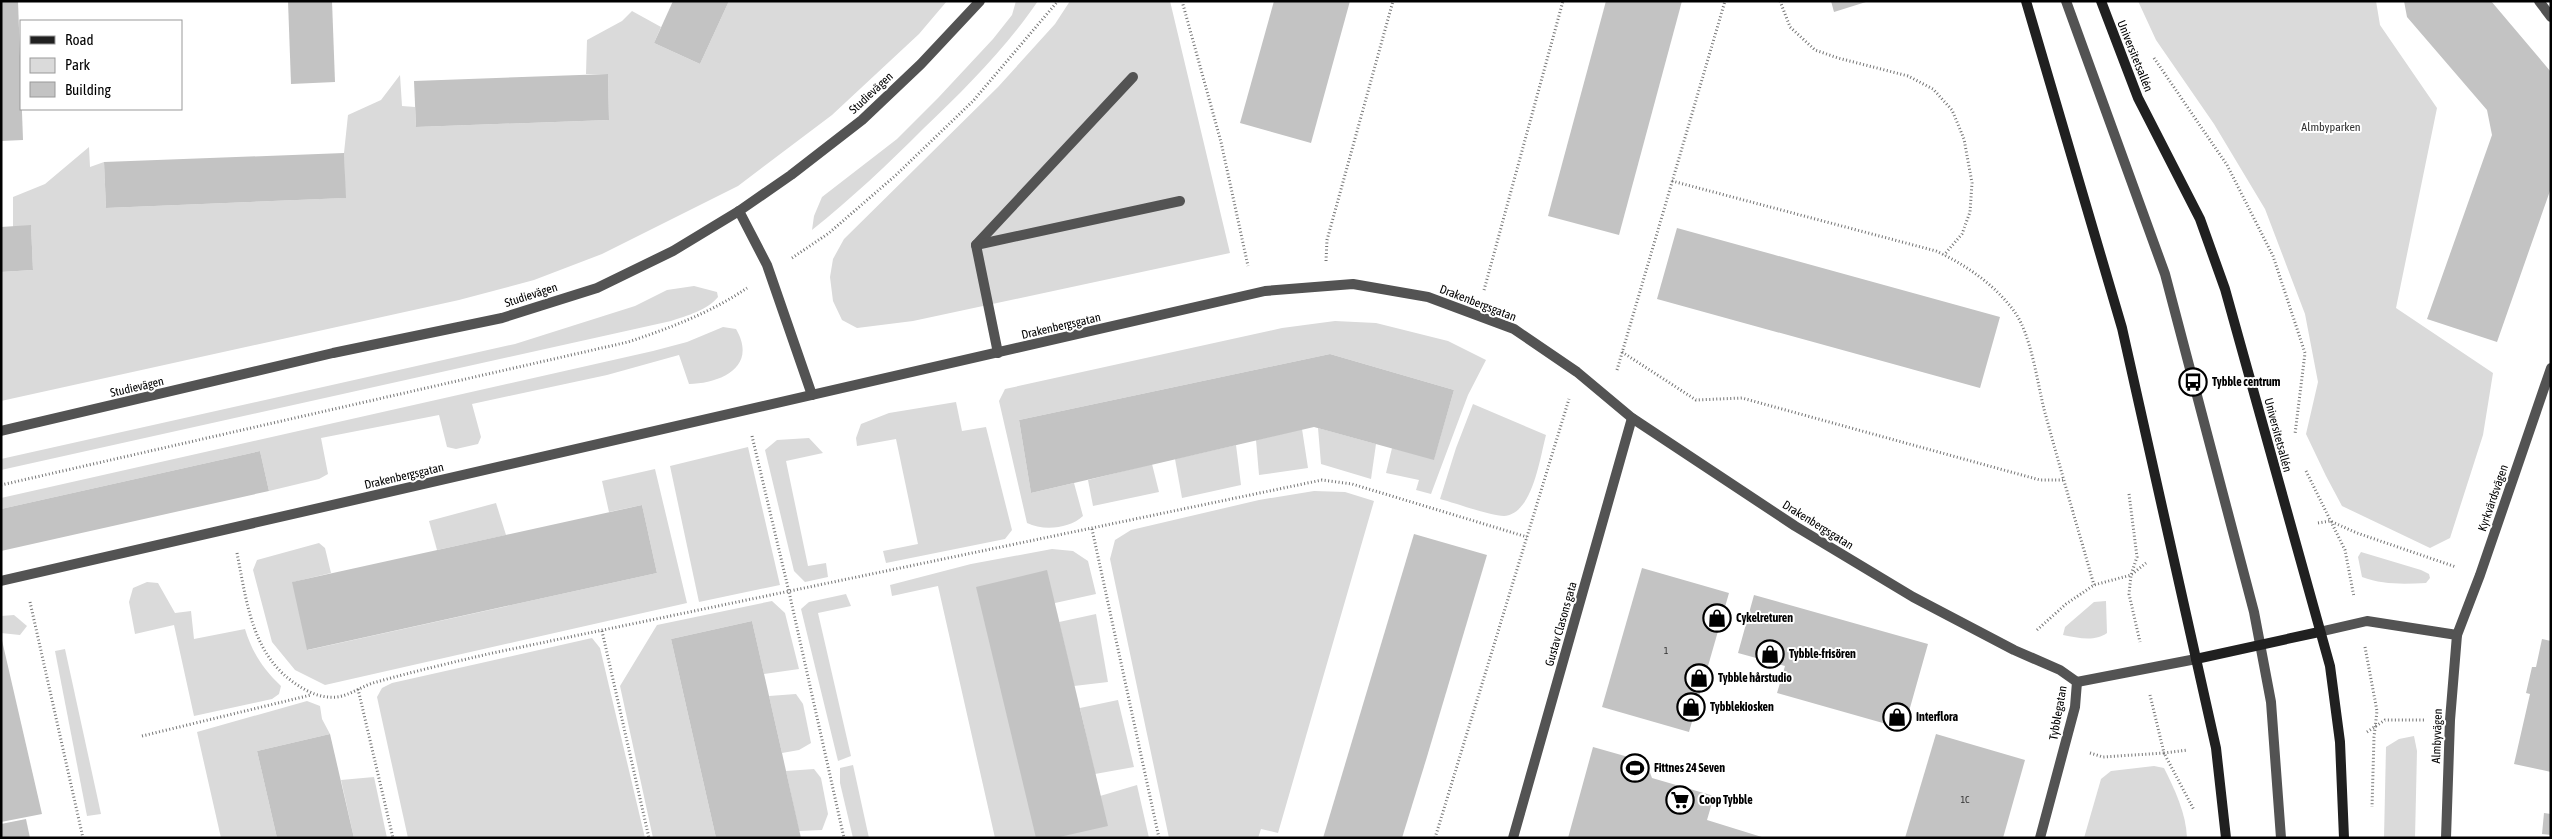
<svg xmlns="http://www.w3.org/2000/svg" width="2552" height="839" font-family="'Asap Condensed',sans-serif">
  <style>
    .green { fill: #dadada }
    .building { fill: #c3c3c3 }
    .lines { fill: none; stroke-linecap: round; stroke-linejoin: round }
    .path { stroke: #757575; stroke-width: 3; stroke-dasharray: 1 2.5; stroke-linecap: butt }
    .service { stroke: #535353; stroke-width: 10 }
    .minor { stroke: #535353; stroke-width: 10 }
    .tertiary { stroke: #535353; stroke-width: 10 }
    .secondary { stroke: #202020; stroke-width: 10 }
    .labels { text-anchor: middle; dominant-baseline: central; stroke-width: 4; stroke-linejoin: round; paint-order: stroke }
    .number-label { font-size: 10px; fill: #313131 }
    .street-label { font-size: 12px; fill: #000; stroke: #fff }
    .park-label { font-size: 12px; fill: #313131; stroke: #fff }
    .poi-label { font-size: 12px; font-weight: bold; fill: #000; stroke: #fff; text-anchor: start }
  </style>
  <rect width="100%" height="100%" fill="#fff"/>
  <g class="green">
    <path d="M729,1H947L919,34L832,115L738,186L602,254L534,280L459,300L1,401V272L33,270L31,226L13,227V197L45,184L89,147L90,167L104,162L106,208L345,198L344,153L348,115L381,100L400,75L402,106L415,107L416,127L609,120L608,74H586L587,40L622,21L632,11L661,27L654,43L700,64Z"/>
    <path d="M1016,1H1038C1006,48 965,89 924,128C888,164 851,199 812,230L814,216L822,197L897,139L938,98L993,39L1012,15Z"/>
    <path d="M1070,1H1170L1230,253L913,321L857,328L842,320L833,301L830,277L833,259L844,239L998,87L1055,24Z"/>
    <path d="M2138,1H2376L2380,25L2437,108L2396,308L2493,373L2483,435L2450,538L2430,548L2342,506L2326,476L2306,434L2318,382L2305,314L2265,209L2214,124L2156,40Z"/>
    <path d="M694,286L717,292L718,297C708,310 686,316 671,321L1,470V459L515,344L635,306L667,290Z"/>
    <path d="M1335,321L1376,323L1448,341L1486,360L1468,395L1431,494L1416,490L1419,480L1386,473L1392,448L1434,459L1454,390L1330,354L1019,420L1031,493L1074,483L1083,516C1069,529 1043,531 1027,523L999,401L1005,389L1282,328Z"/>
    <path d="M723,327L736,329C758,367 721,383 689,384L679,355L607,375L472,404L481,437L478,444L456,449L447,447L439,415L321,438L328,474L319,479L269,491L260,451L1,509V498L653,351L687,342Z"/>
    <path d="M956,402L962,431L986,427L1012,530L1005,539L886,563L883,551L918,544L896,439L857,446L856,438L861,424L889,413Z"/>
    <path d="M1473,404L1546,435C1540,457 1533,514 1504,516C1491,516 1455,503 1440,499L1456,448Z"/>
    <path d="M1318,428L1376,444L1371,479L1321,464Z"/>
    <path d="M1302,429L1308,468L1259,475L1256,440Z"/>
    <path d="M809,438L823,453L786,461L808,566L826,563L828,577L805,582L794,571L765,450L777,440Z"/>
    <path d="M1236,445L1241,485L1182,498L1175,459Z"/>
    <path d="M748,447L780,585L699,602L670,466Z"/>
    <path d="M1152,464L1159,492L1093,506L1088,480Z"/>
    <path d="M655,469L687,603L325,685L295,670L272,642L253,570L257,560L319,543L325,548L331,573L293,582L308,650L657,573L642,505L609,512L602,481Z"/>
    <path d="M1314,491L1345,492L1374,501L1278,833L1261,829L1258,838H1169L1110,559L1115,540L1131,530L1259,500Z"/>
    <path d="M496,503L506,535L437,550L429,521Z"/>
    <path d="M1052,549L1073,551L1088,561L1096,594L1055,603L1036,838H995L938,586L892,596L890,585L971,564Z"/>
    <path d="M2361,552L2421,570L2429,574L2430,578L2426,583C2404,584 2383,585 2362,577L2358,557Z"/>
    <path d="M147,582L158,583L175,613L191,611L194,639L245,629C252,652 263,669 281,686L279,694L272,699L194,716L174,625L135,634L129,602L133,588Z"/>
    <path d="M846,594L851,606L818,613L851,756L838,761L801,609L809,602Z"/>
    <path d="M772,601L785,613L799,669L764,674L752,621L671,639L716,838H653L620,686L657,625Z"/>
    <path d="M2106,601L2107,633C2095,642 2078,638 2063,635L2065,627L2094,602Z"/>
    <path d="M1096,614L1108,682L1074,686L1059,622Z"/>
    <path d="M14,615L27,626L20,635L1,633V616Z"/>
    <path d="M592,638L600,648L645,838H408L377,697L382,688L392,683Z"/>
    <path d="M65,649L101,814L87,816L55,651Z"/>
    <path d="M796,694L803,704L811,743L799,750L782,753L769,696Z"/>
    <path d="M1118,700L1134,767L1095,774L1080,708Z"/>
    <path d="M307,701L320,706L322,719L330,734L257,751L277,838H221L197,732Z"/>
    <path d="M2414,736L2417,751L2415,838H2384L2386,747L2399,739Z"/>
    <path d="M853,765L869,838H853L840,783V768Z"/>
    <path d="M2154,766L2164,768C2175,790 2186,813 2187,838H2084L2101,779L2111,771Z"/>
    <path d="M814,769L821,778L828,814L822,830L799,831L786,771Z"/>
    <path d="M374,777L387,838H354L341,780Z"/>
    <path d="M1137,785L1149,838H1055L1100,796Z"/>
  </g>
  <g class="building">
    <path d="M1,1H18L23,140L1,141Z"/>
    <path d="M288,1H332L335,82L291,84Z"/>
    <path d="M673,1H729L700,64L654,43Z"/>
    <path d="M1274,1H1350L1311,143L1240,123Z"/>
    <path d="M1606,1H1682L1619,235L1548,216Z"/>
    <path d="M1831,1H1866V2L1834,12Z"/>
    <path d="M2404,1H2491L2551,72V188L2497,342L2427,319L2492,135L2487,110L2407,17Z"/>
    <path d="M608,74L609,120L416,127L414,81Z"/>
    <path d="M344,153L346,198L106,208L104,162Z"/>
    <path d="M31,225L33,270L1,272V227Z"/>
    <path d="M1677,228L2000,317L1980,388L1657,299Z"/>
    <path d="M1330,354L1454,390L1434,460L1314,427L1031,493L1019,420Z"/>
    <path d="M260,451L269,491L1,551V509Z"/>
    <path d="M642,505L657,573L307,650L292,582Z"/>
    <path d="M1414,534L1487,555L1426,760L1402,838H1323Z"/>
    <path d="M1642,568L1729,593L1689,732L1602,707Z"/>
    <path d="M1047,570L1108,826L1055,838H1036L976,587Z"/>
    <path d="M1754,595L1928,644L1904,729L1777,693L1785,666L1738,653Z"/>
    <path d="M752,621L782,753L801,838H716L671,639Z"/>
    <path d="M1,636L42,814L1,822Z"/>
    <path d="M2542,639L2551,641V772L2514,764L2530,694L2526,693L2532,667H2536Z"/>
    <path d="M330,734L354,838H277L257,751Z"/>
    <path d="M1936,734L2025,760L2003,838H1905Z"/>
    <path d="M1593,747L1646,762L1652,778L1714,796L1707,820L1765,838H1568Z"/>
    <path d="M2544,813L2551,814V835L2542,834Z"/>
    <path d="M26,819L30,838H1V824Z"/>
  </g>
  <g class="lines">
    <g class="path">
      <path d="M1182,1L1221,142L1248,266"/>
      <path d="M1780,1L1790,27L1815,50L1838,58L1908,76L1933,89L1952,110L1964,139L1972,183L1970,212L1962,234L1944,255"/>
      <path d="M2154,58L2227,165L2273,256L2305,353L2295,434"/>
      <path d="M1672,181L1936,251C1966,265 1994,284 2014,311C2031,334 2037,381 2044,409C2060,468 2077,526 2094,585"/>
      <path d="M792,258L829,233L896,175L973,101L1058,1"/>
      <path d="M1326,261L1327,240L1393,1"/>
      <path d="M1484,290L1563,1"/>
      <path d="M1622,352L1696,400L1742,398L2040,480H2063"/>
      <path d="M1617,370L1725,1"/>
      <path d="M752,436L789,592L844,838"/>
      <path d="M2306,471L2345,550L2354,597"/>
      <path d="M1,485L628,342C670,328 710,313 747,288"/>
      <path d="M2129,494L2137,557L2131,575L2129,594L2140,642"/>
      <path d="M2318,523L2330,521L2357,533L2456,567"/>
      <path d="M1092,529L1159,838"/>
      <path d="M237,553C247,603 252,657 299,686C311,694 327,700 342,696C353,693 363,686 373,683C411,672 450,663 488,654L1322,480L1352,484L1527,537"/>
      <path d="M30,602L83,838"/>
      <path d="M2037,630L2066,604L2094,585L2131,575L2146,563"/>
      <path d="M602,631L649,838"/>
      <path d="M2365,647L2377,711L2374,737L2372,807"/>
      <path d="M358,689L393,838"/>
      <path d="M2150,695L2164,753L2188,750"/>
      <path d="M2367,732L2385,720H2424"/>
      <path d="M142,736L311,695"/>
      <path d="M2090,753L2103,757L2164,753L2194,810"/>
      <path d="M1435,838L1569,399"/>
    </g>
    <g class="service">
      <path d="M2066,1L2165,274L2254,612L2271,702L2281,838"/>
      <path d="M2539,1L2551,17"/>
      <path d="M976,245L1133,77"/>
      <path d="M998,353L976,245L1180,201"/>
    </g>
    <g class="minor">
      <path d="M739,211L767,265L812,395"/>
      <path d="M1,581L1265,291L1353,284L1428,297L1514,329L1577,372L1632,418L1795,526L1913,597L2014,650L2060,670L2077,682"/>
      <path d="M2319,632L2367,621L2457,635"/>
      <path d="M2077,682L2196,659"/>
      <path d="M1513,838L1632,418"/>
      <path d="M2040,838L2075,707L2077,682"/>
      <path d="M2446,838L2450,720L2457,635L2480,575L2551,368"/>
    </g>
    <path class="tertiary" d="M1,431L333,353L502,318L597,288L673,251L739,211L791,175L862,120L921,64L980,1"/>
    <g class="secondary">
      <path d="M2026,1L2122,328L2216,748L2226,838"/>
      <path d="M2101,1L2138,98L2200,219L2225,289L2330,666L2340,742L2344,838"/>
      <path d="M2196,659L2319,632"/>
    </g>
  </g>
  <defs>
    <g id="bus-ring" transform="scale(1.4375)"><circle r="9.5" fill="#fff" stroke="#000" stroke-width="1.5"/><path d="M-5-6H5V4H4V6H2V4H-2V6H-4V4H-5ZM-3.5-4V0h7V-4ZM-3.5 1.2v1.5H-2V1.2ZM2 1.2v1.5H3.5V1.2Z" fill="#000"/></g>
    <g id="shop-ring" transform="scale(1.4375)"><circle r="9.5" fill="#fff" stroke="#000" stroke-width="1.5"/><path d="M-5-2.5h2.3a2.7 3.5 0 0 1 5.4 0H5L5.5 6h-11ZM-1.5-2.5h3a1.5 2.3 0 0 0-3 0Z" fill="#000"/></g>
    <g id="stadium-ring" transform="scale(1.4375)"><circle r="9.5" fill="#fff" stroke="#000" stroke-width="1.5"/><path d="M0-5a6.5 5 0 1 0 0 10a6.5 5 0 1 0 0-10ZM-3.5-1.8h7v3.6h-7Z" fill="#000"/></g>
    <g id="supermarket-ring" transform="scale(1.4375)"><circle r="9.5" fill="#fff" stroke="#000" stroke-width="1.5"/><path d="M-6-5.5h2.5l.6 2H6L4.5 2H-2.5L-4.4-4H-6ZM-1.5 3.2a1.3 1.3 0 1 0 .1 0ZM3 3.2a1.3 1.3 0 1 0 .1 0Z" fill="#000"/></g>
  </defs>
  <g fill-rule="evenodd">
    <use href="#bus-ring" x="2193" y="382"/>
    <use href="#shop-ring" x="1717" y="618"/>
    <use href="#shop-ring" x="1770" y="654"/>
    <use href="#shop-ring" x="1699" y="678"/>
    <use href="#shop-ring" x="1691" y="707"/>
    <use href="#shop-ring" x="1897" y="717"/>
    <use href="#stadium-ring" x="1635" y="768"/>
    <use href="#supermarket-ring" x="1680" y="800"/>
  </g>
  <g class="labels">
    <g class="number-label">
      <text x="1666" y="650">1</text>
      <text x="1965" y="799">1C</text>
    </g>
    <g class="street-label">
      <text transform="translate(2135 56) rotate(68)">Universitetsallén</text>
      <text transform="translate(871 93) rotate(-43)">Studievägen</text>
      <text transform="translate(531 295) rotate(-18)">Studievägen</text>
      <text transform="translate(1478 303) rotate(21)">Drakenbergsgatan</text>
      <text transform="translate(1061 326) rotate(-13)">Drakenbergsgatan</text>
      <text transform="translate(137 387) rotate(-13)">Studievägen</text>
      <text transform="translate(2278 435) rotate(75)">Universitetsallén</text>
      <text transform="translate(404 476) rotate(-13)">Drakenbergsgatan</text>
      <text transform="translate(2493 498) rotate(-71)">Kyrkvärdsvägen</text>
      <text transform="translate(1818 525) rotate(32)">Drakenbergsgatan</text>
      <text transform="translate(1561 624) rotate(-74)">Gustav Clasons gata</text>
      <text transform="translate(2058 713) rotate(-80)">Tybblegatan</text>
      <text transform="translate(2437 736) rotate(-88)">Almbyvägen</text>
    </g>
    <g class="park-label">
      <text x="2331" y="127">Almbyparken</text>
    </g>
    <g class="poi-label">
      <text x="2212" y="382">Tybble centrum</text>
      <text x="1736" y="618">Cykelreturen</text>
      <text x="1789" y="654">Tybble-frisören</text>
      <text x="1718" y="678">Tybble hårstudio</text>
      <text x="1710" y="707">Tybblekiosken</text>
      <text x="1916" y="717">Interflora</text>
      <text x="1654" y="768">Fittnes 24 Seven</text>
      <text x="1699" y="800">Coop Tybble</text>
    </g>
  </g>
  <rect width="2552" height="839" fill="none" stroke="#000000" stroke-width="5"/>
  <rect x="20" y="20" width="162" height="90" fill="#ffffff" stroke="#999999"/>
  <rect x="30" y="36" width="25" height="8" fill="#202020" stroke="#999999"/>
  <text x="65" y="45" font-size="15" fill="#000000">Road</text>
  <rect x="30" y="58" width="25" height="15" fill="#dadada" stroke="#999999"/>
  <text x="65" y="70" font-size="15" fill="#000000">Park</text>
  <rect x="30" y="82" width="25" height="15" fill="#c3c3c3" stroke="#999999"/>
  <text x="65" y="95" font-size="15" fill="#000000">Building</text>
</svg>
